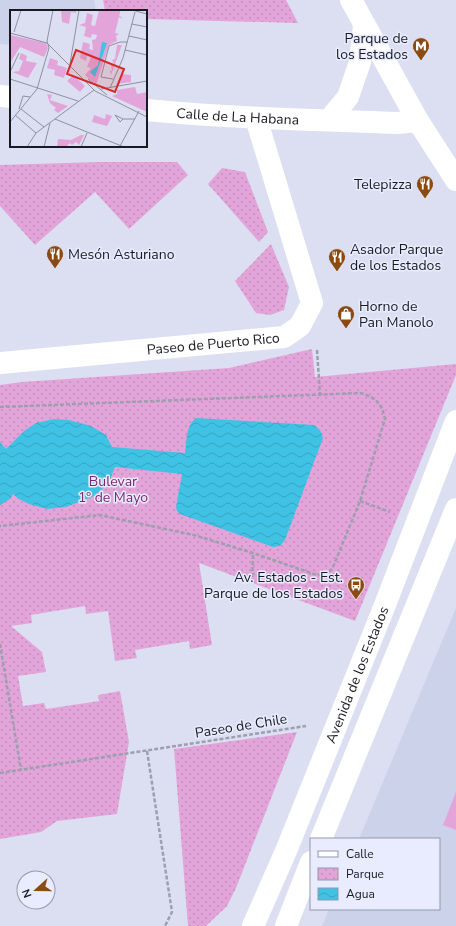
<svg xmlns="http://www.w3.org/2000/svg" width="456" height="926" font-family="'Nunito Sans',sans-serif">
  <style>
    .built { fill: #cdd2eb }
    .park { fill: url(#park-dots) }
    .pitch { fill: #e3a5d9 }
    .water { fill: url(#water-waves) }
    .lines { fill: none; stroke-linecap: round; stroke-linejoin: round }
    .path { stroke: #9c9fae; stroke-width: 2.5; stroke-dasharray: 4 2; stroke-linecap: butt }
    .minor { stroke: #fff; stroke-width: 22 }
    .tertiary { stroke: #fff; stroke-width: 22 }
    .labels { text-anchor: middle; dominant-baseline: central; stroke-width: 3; stroke-linejoin: round; paint-order: stroke }
    .poi-label { font-size: 14px; fill: #191a21; stroke: #e8ecfe; text-anchor: end }
    .street-label { font-size: 14px; fill: #191a21; stroke: #e8ecfe }
    .park-label { font-size: 14px; fill: #7c2674; stroke: #e8ecfe }
    .inset-road { fill: none; stroke: #8d909e; stroke-width: 1 }
    .view { fill: #d62828; fill-opacity: 0.15; stroke: #d62828; stroke-width: 2 }
    .inset-edge { fill: none; stroke: #191a21; stroke-width: 2 }
  </style>
  <defs>
    <pattern id="park-dots" width="8" height="8" patternUnits="userSpaceOnUse"><rect width="8" height="8" fill="#e3a5d9"/><path d="M2 2h.1M6 6h.1" fill="none" stroke="#c28dba" stroke-width="1.8" stroke-linecap="round"/></pattern>
    <pattern id="water-waves" width="16" height="10" patternUnits="userSpaceOnUse"><rect width="16" height="10" fill="#3fc2e4"/><path d="M0 5q4-4 8 0t8 0" fill="none" stroke="#37a6c3"/></pattern>
  </defs>
  <rect width="100%" height="100%" fill="#dbdff1"/>
  <g class="built">
    <path d="M0,0H94L96,11H11V45L0,44Z"/>
    <path d="M456,608V926H322L329,909H439V839H359Z"/>
  </g>
  <g class="park">
    <path d="M103,0H286L298,23L146,19V11H105Z"/>
    <path d="M100,162H177L188,175L129,229L95,192L35,245L0,206V165Z"/>
    <path d="M222,168L245,172L268,232L259,242L208,184Z"/>
    <path d="M271,244L289,287L284,310L270,315L256,313L235,281Z"/>
    <path d="M312,349L315,377L456,364V375L355,621L199,563L212,645L190,649L189,641L135,650L137,658L115,661L108,611L86,614L85,606L31,615L32,623L11,626L42,652L46,672L18,676L23,706L44,703L46,709L99,701L98,695L120,691L129,742L117,814L57,821L41,832L0,839V385L22,382L229,368Z"/>
    <path d="M297,732L236,888L227,906L206,926H188L174,749Z"/>
  </g>
  <path class="pitch" d="M456,792V830L443,825Z"/>
  <path class="water" d="M196,418L314,425L320,430L323,438L285,540L280,546L273,547L180,514L177,511L176,507L182,474L115,467L108,484L94,496L66,507L47,509L29,504L19,499L13,494L10,499L0,505V442L6,449L24,431L36,423L54,419L69,420L91,426L106,435L112,447L185,453C187,441 185,427 196,418Z"/>
  <g class="lines">
    <g class="path">
      <path d="M317,350L320,394"/>
      <path d="M0,407L360,393C376,397 382,404 385,419L360,501L335,562C332,571 327,576 317,575L253,553L194,535L100,515L0,526"/>
      <path d="M360,501L390,512"/>
      <path d="M252,583L253,553"/>
      <path d="M0,644L21,770"/>
      <path d="M147,751L172,912L165,926"/>
      <path d="M0,773L306,726"/>
    </g>
    <g class="minor">
      <path d="M351,0L418,121L456,180"/>
      <path d="M0,96L11,97"/>
      <path id="s1" d="M146,110C230,118 313,120 397,123L418,121"/>
      <path d="M329,120L348,97L360,62L364,25"/>
      <path id="s2" d="M0,363L284,337L300,326L312,303L256,118"/>
    </g>
    <g class="tertiary">
      <path d="M321,839L456,509"/>
      <path id="s3" d="M253,926L286,851L383,610L456,421"/>
      <path d="M286,926L311,862"/>
    </g>
  </g>
  <defs>
    <g id="metro-pin" transform="scale(0.9)"><path d="M0 17L-7.5 6A9.5 9.5 0 1 1 7.5 6Z" fill="#8a4a11" stroke="#e8ecfe"/><path d="M-5.5 5V-5H-3L0 0L3-5H5.5V5H3V-.5L0 4L-3-.5V5Z" fill="#fff"/></g>
    <g id="restaurant-pin" transform="scale(0.9)"><path d="M0 17L-7.5 6A9.5 9.5 0 1 1 7.5 6Z" fill="#8a4a11" stroke="#e8ecfe"/><path d="M-5-6h1v4h1v-4h1v4h1v-4h1v5L-1.5 .5V6h-2V.5L-5-1ZM5-6V6H3V1.5H1.5Q1.5-4 5-6Z" fill="#fff"/></g>
    <g id="shop-pin" transform="scale(0.9)"><path d="M0 17L-7.5 6A9.5 9.5 0 1 1 7.5 6Z" fill="#8a4a11" stroke="#e8ecfe"/><path d="M-5-2.5h2.3a2.7 3.5 0 0 1 5.4 0H5L5.5 6h-11ZM-1.5-2.5h3a1.5 2.3 0 0 0-3 0Z" fill="#fff"/></g>
    <g id="bus-pin" transform="scale(0.9)"><path d="M0 17L-7.5 6A9.5 9.5 0 1 1 7.5 6Z" fill="#8a4a11" stroke="#e8ecfe"/><path d="M-5-6H5V4H4V6H2V4H-2V6H-4V4H-5ZM-3.5-4V0h7V-4ZM-3.5 1.2v1.5H-2V1.2ZM2 1.2v1.5H3.5V1.2Z" fill="#fff"/></g>
  </defs>
  <g fill-rule="evenodd">
    <use href="#metro-pin" x="421" y="46"/>
    <use href="#restaurant-pin" x="425" y="184"/>
    <use href="#restaurant-pin" x="55" y="254"/>
    <use href="#restaurant-pin" x="337" y="257"/>
    <use href="#shop-pin" x="346" y="314"/>
    <use href="#bus-pin" x="356" y="585"/>
  </g>
  <g class="labels">
    <g class="poi-label">
      <text x="408" y="38">Parque de<tspan x="408" dy="16">los Estados</tspan></text>
      <text x="412" y="184">Telepizza</text>
      <text x="350" y="249" text-anchor="start">Asador Parque<tspan x="350" dy="16">de los Estados</tspan></text>
      <text x="68" y="254" text-anchor="start">Mesón Asturiano</text>
      <text x="359" y="306" text-anchor="start">Horno de<tspan x="359" dy="16">Pan Manolo</tspan></text>
      <text x="343" y="577">Av. Estados - Est.<tspan x="343" dy="16">Parque de los Estados</tspan></text>
    </g>
    <g class="street-label">
      <text stroke="none"><textPath href="#s1" startOffset="92">Calle de La Habana</textPath></text>
      <text stroke="none"><textPath href="#s2" startOffset="214">Paseo de Puerto Rico</textPath></text>
      <text stroke="none"><textPath href="#s3" startOffset="272">Avenida de los Estados</textPath></text>
      <text transform="translate(241 726) rotate(-9)">Paseo de Chile</text>
    </g>
    <g class="park-label">
      <text x="113" y="481">Bulevar<tspan x="113" dy="16">1º de Mayo</tspan></text>
    </g>
  </g>
  <g transform="translate(10 10)">
    <rect width="137" height="137" fill="#dbdff1"/>
    <path d="M51,0H66V3L61,2L59,14L52,12ZM89,0H110V3L112,0L109,5L113,9L109,7L105,23L109,24L106,26L107,31L99,35L86,75L75,65L81,58L77,57L81,47L77,46L76,51L70,48L73,32L80,34L79,39L83,40L82,30L86,29L87,25L82,24L81,28L74,26L76,17L69,15L75,13L77,3L83,5L81,15L85,16ZM0,25L36,33L38,38L34,47L10,37L0,53ZM107,35H112L101,65L100,61L102,60L101,55L104,54L102,50L105,49ZM11,43L17,46L16,51L27,53L18,68L2,62L9,61L13,51L9,49ZM111,64L121,65V72L107,74ZM125,77L127,84L137,82V102L102,86L107,84V80ZM37,84L42,85L40,90L58,96L48,103L44,100L46,98L40,93ZM71,125H74L69,135L66,132L62,135L60,133L56,137H47L48,129L61,130Z" fill="#e3a5d9"/>
    <path d="M40,48L48,51L47,55L57,58L54,68L44,65L45,60L37,58ZM63,65L75,76L70,82L57,71ZM96,104L102,106L97,116L82,112L84,105L95,109Z" fill="#e3a5d9"/>
    <path d="M92,32L97,33L85,67L80,62L88,55Z" fill="#3fc2e4"/>
    <path class="inset-road" d="M122,0L137,4M122,14L137,17M4,22L11,0M0,23L37,33L85,81L137,107M119,26L137,30M115,40L137,45M60,54L69,0M0,62L9,43M0,69L68,91M78,69L97,85M103,69L91,67L99,36L110,32H117M100,78L113,48L125,2M91,79L137,71M9,99L13,86L20,87M11,99L34,117M5,105L26,123M45,109L114,137M113,109L110,112L105,105L113,109H125M0,112L27,79L39,38L37,31L43,0M110,136L129,101M17,137L26,123L84,80M34,137L40,113M71,137L77,123"/>
    <path class="view" d="M66,40L114,59L105,82L57,64Z"/>
    <rect width="137" height="137" class="inset-edge"/>
  </g>
  <rect x="310" y="838" width="130" height="72" fill="#e8ecfe" stroke="#9598a6"/>
  <rect x="318" y="851" width="20" height="6" fill="#ffffff" stroke="#9598a6"/>
  <text x="346" y="858" font-size="12" fill="#191a21">Calle</text>
  <rect x="318" y="868" width="20" height="12" fill="url(#park-dots)" stroke="#9598a6"/>
  <text x="346" y="878" font-size="12" fill="#191a21">Parque</text>
  <rect x="318" y="888" width="20" height="12" fill="url(#water-waves)" stroke="#9598a6"/>
  <text x="346" y="898" font-size="12" fill="#191a21">Agua</text>
  <g transform="translate(36 890) rotate(249)"><circle r="19" fill="#e8ecfe" stroke="#9598a6"/>
  <path d="M0-3L7 15L0 10L-7 15Z" fill="#8a4a11"/>
  <text y="-6" font-size="11" font-weight="bold" text-anchor="middle" fill="#191a21">N</text>
  </g>
</svg>
